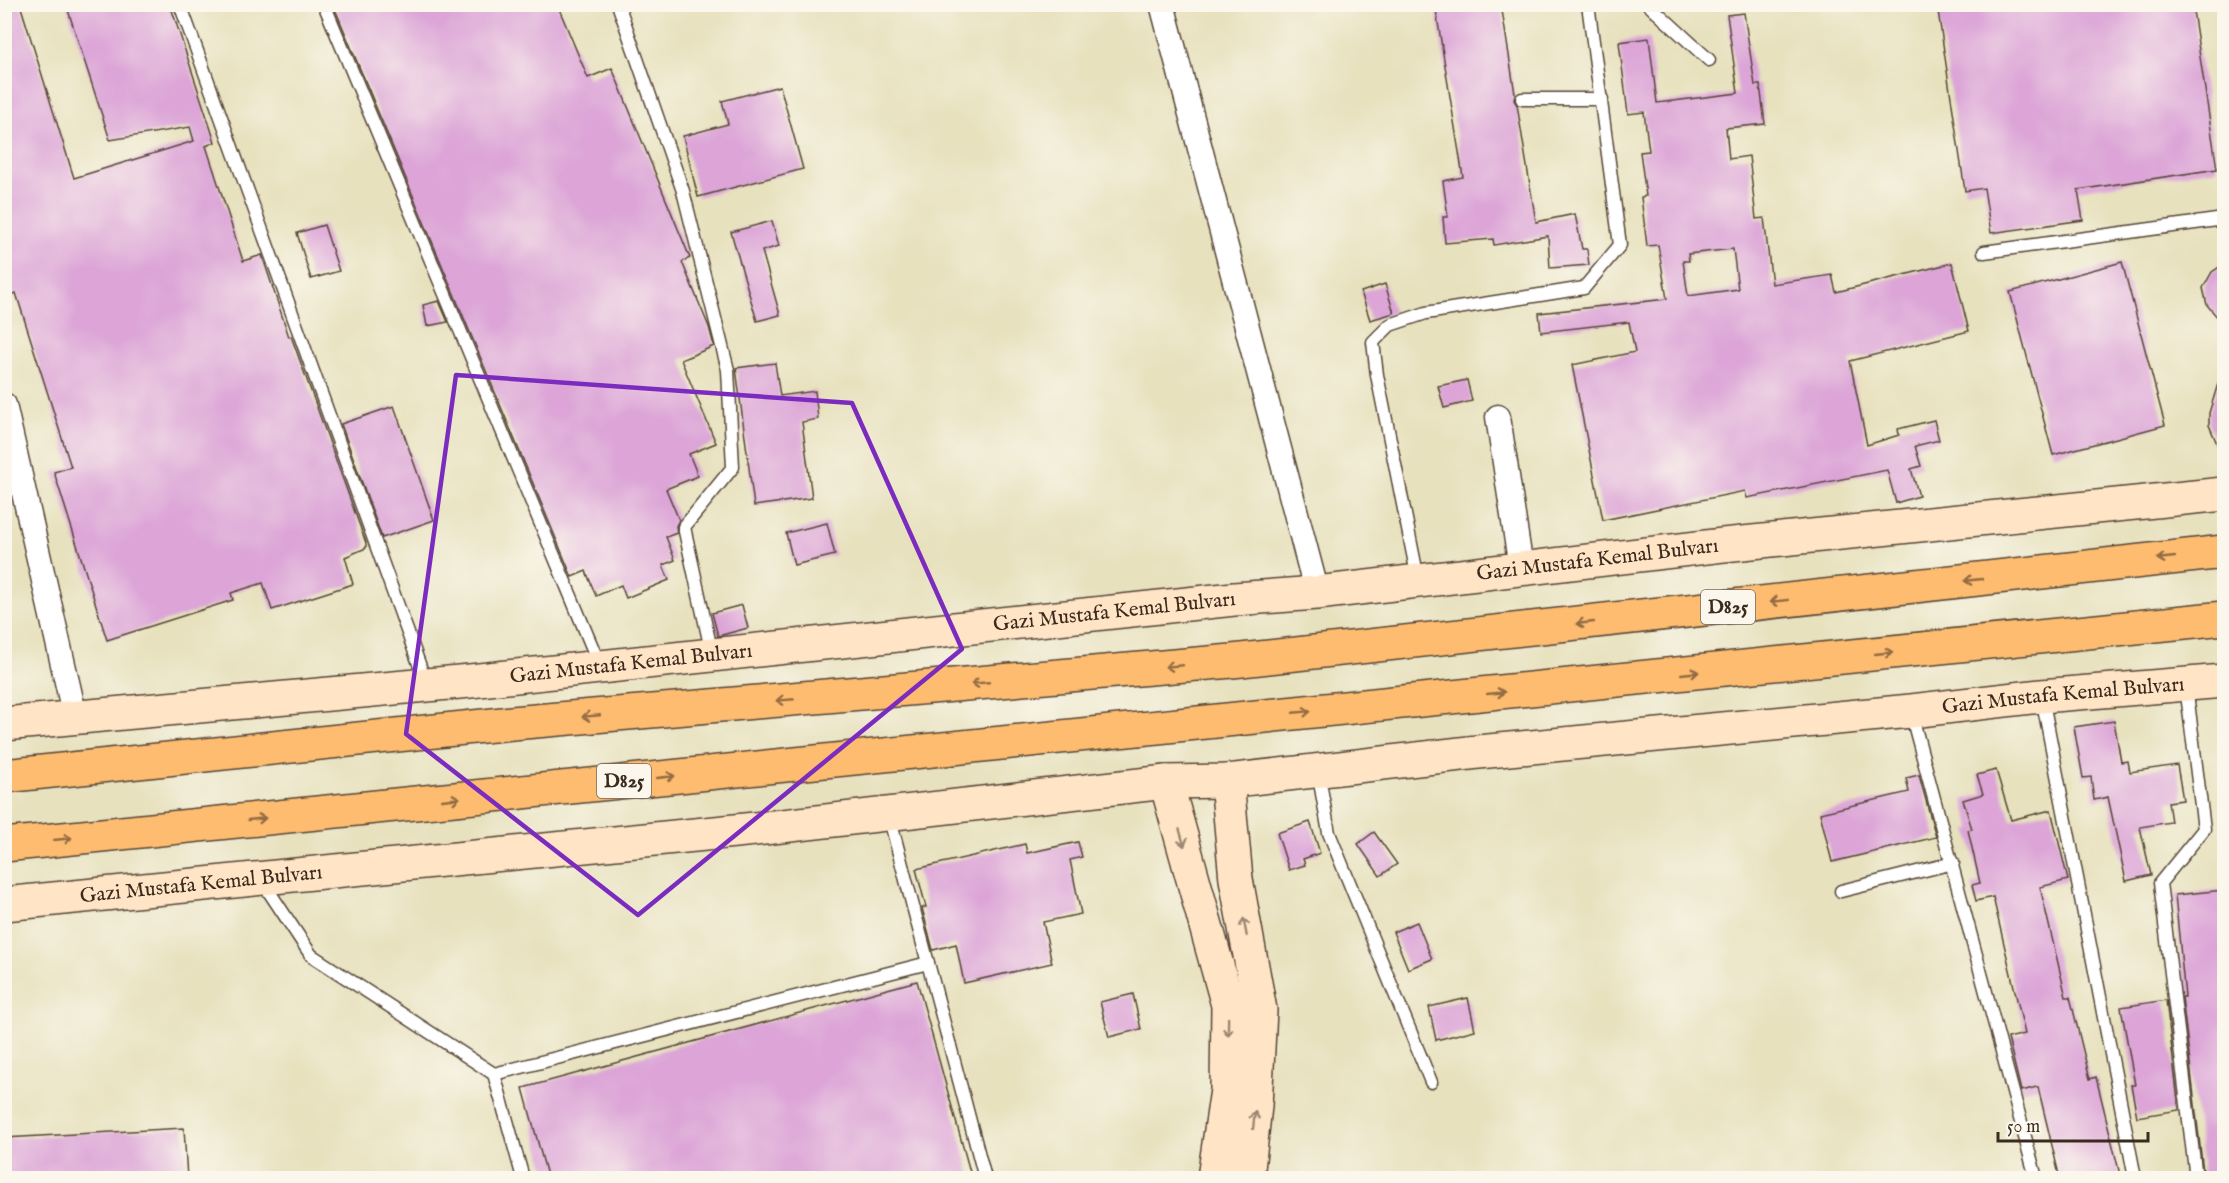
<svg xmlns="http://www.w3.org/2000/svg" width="2229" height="1183" font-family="'IM FELL English',serif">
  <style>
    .building { fill: #dca4d7; fill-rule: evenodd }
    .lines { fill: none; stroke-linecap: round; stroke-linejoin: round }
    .lane-casing { stroke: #554536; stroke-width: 15 }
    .street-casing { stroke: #554536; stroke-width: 27 }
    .secondary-casing { stroke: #554536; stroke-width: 36 }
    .highway-casing { stroke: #554536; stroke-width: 36 }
    .lane { stroke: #fff; stroke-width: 12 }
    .street { stroke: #fff; stroke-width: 24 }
    .secondary { stroke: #ffe4c6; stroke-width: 33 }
    .highway { stroke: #febc70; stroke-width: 33 }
    .oneway { stroke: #936c43 }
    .oneway2 { stroke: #9d8772 }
    .marked { fill: none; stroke: #7b2cbf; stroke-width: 4.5; stroke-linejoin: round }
    .labels { text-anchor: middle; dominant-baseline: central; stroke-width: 4.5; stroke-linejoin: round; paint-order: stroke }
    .shield { fill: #fbf7ec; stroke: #75685c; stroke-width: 1.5 }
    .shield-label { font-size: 20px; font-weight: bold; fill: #3b2a1e }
    .street-label { font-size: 21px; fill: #3b2a1e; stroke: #fbf7ec }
  </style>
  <rect width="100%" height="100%" fill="#fbf7ec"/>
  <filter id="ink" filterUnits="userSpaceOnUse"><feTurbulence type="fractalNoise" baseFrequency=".0167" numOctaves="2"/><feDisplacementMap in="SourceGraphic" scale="12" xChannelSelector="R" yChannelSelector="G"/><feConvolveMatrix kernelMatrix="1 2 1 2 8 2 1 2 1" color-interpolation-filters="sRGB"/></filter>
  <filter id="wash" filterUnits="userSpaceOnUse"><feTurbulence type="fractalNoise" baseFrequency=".008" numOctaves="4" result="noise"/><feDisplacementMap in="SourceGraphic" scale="24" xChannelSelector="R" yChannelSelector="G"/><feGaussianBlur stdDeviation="1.35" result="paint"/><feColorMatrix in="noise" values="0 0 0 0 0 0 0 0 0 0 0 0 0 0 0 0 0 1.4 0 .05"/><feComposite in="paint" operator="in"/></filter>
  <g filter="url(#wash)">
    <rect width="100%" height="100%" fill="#e7e1be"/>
    <g id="blocks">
      <g class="building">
        <path d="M4,4H20L74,178L194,141L190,127L110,140L66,4H170L215,142L206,146L243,261L262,255L289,337L291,336L366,543V548L345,557L353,584L272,610L263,583L231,593L233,600L107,640L54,472L71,467L16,293L4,297Z"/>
        <path d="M333,4H557L588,78L612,68L690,258L682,262L709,327L714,346L681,360L716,443L689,454L698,476L666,489L679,520L676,526L677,533L666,537L675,560L663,565L669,580L626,598L621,585L596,596L586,571L572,577Z"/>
        <path d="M1435,4H1501L1515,94L1514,100L1517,105L1536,222L1575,214L1582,249H1587L1589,265L1550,268L1548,236L1494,245L1493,239L1445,243L1443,217H1448L1443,181L1463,177Z"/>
        <path d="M1937,4H2192L2217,169L2078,190L2083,220L1991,233L1984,188L1965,191Z"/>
        <path d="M1744,13L1755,85H1760L1765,124L1726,128L1729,159L1749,156L1756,219L1764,218L1772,284L1832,275L1836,292L1952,263L1969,331L1850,361L1867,445L1899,435L1898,429L1934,420L1939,440L1915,446L1921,466L1911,469L1919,496L1896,503L1887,470L1747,498L1745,491L1603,520L1572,365L1635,352L1629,322L1541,332L1539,313L1667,299L1658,245L1647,246L1641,197L1646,196L1640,152L1649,151L1644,112L1628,114L1619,42L1649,38L1657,103L1738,93L1727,15ZM1733,249L1738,289L1688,296L1683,261H1689L1688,254Z"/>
        <path d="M780,86L803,169L698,197L683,136L728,124L722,101Z"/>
        <path d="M772,221L779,246L762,251L780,315L757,321L731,232Z"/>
        <path d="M324,225L339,271L311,279L297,233Z"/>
        <path d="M2122,262L2165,425L2053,455L2010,292Z"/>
        <path d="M2224,264V325L2207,305L2203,288L2212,272Z"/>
        <path d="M1385,284L1394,313L1370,320L1361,292Z"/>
        <path d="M439,301L448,322L427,326L423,305Z"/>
        <path d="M775,363L780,396L815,391L818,419L802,422L812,498L754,506L736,368Z"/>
        <path d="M2221,374L2224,375V460L2209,425V413Z"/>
        <path d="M1467,380L1472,401L1444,408L1438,386Z"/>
        <path d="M394,406L434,520L382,538L341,424Z"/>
        <path d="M827,523L835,555L794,565L786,533Z"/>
        <path d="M742,605L748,628L718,636L712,613Z"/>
        <path d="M2114,721L2121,762L2128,761L2130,772L2177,765L2183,800L2168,802L2171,822L2140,827L2151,875L2126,881L2108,797L2094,800L2091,777L2083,778L2074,727Z"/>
        <path d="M1996,770L2011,820L2051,810L2068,880L2040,887L2066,997H2070L2090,1079L2096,1077L2121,1179H2060L2038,1087L2021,1091L2008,1038L2025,1034L1993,897L1976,901L1972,885L1980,883L1968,830L1972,829L1963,800L1983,794L1977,775Z"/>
        <path d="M1919,775L1936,837L1832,862L1820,813L1909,792L1906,778Z"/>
        <path d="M1310,822L1320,853L1303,859L1305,865L1289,870L1277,833Z"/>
        <path d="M1374,832L1397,864L1380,876L1358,844Z"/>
        <path d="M1078,842L1082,857L1070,860L1081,914L1043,922L1052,963L964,983L956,944L933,950L922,908L926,907L916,869L1025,844L1027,853Z"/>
        <path d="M2224,890V1179H2204L2182,997H2185L2175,895Z"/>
        <path d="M1417,922L1432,959L1408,969L1393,932Z"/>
        <path d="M917,981L972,1179H548L523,1088Z"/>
        <path d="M1133,994L1141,1029L1109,1037L1100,1002Z"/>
        <path d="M1468,998L1475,1030L1436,1040L1429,1007Z"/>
        <path d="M2166,1000L2179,1110L2137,1117L2131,1085H2135L2121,1007Z"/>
        <path d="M184,1128L187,1179H4V1138Z"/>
      </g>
    </g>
  </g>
  <g filter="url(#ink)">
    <use href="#blocks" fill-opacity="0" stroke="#554536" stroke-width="1.5"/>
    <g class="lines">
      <g class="lane-casing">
        <g id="lane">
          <path d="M180,4L426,683"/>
          <path d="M324,4L600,666"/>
          <path d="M618,4L683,191L728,370L733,467L684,527L712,654"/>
          <path d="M1648,4L1709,60"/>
          <path d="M1522,99H1602"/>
          <path d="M1984,252L2224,219"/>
          <path d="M1418,579L1377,375L1373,342L1390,325L1426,313L1584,288L1620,245L1588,4"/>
          <path d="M2186,686L2204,829L2160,883L2196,1178"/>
          <path d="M2042,697L2135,1178"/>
          <path d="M1911,713L2036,1178"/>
          <path d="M1318,771L1329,833L1431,1082"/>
          <path d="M889,816L985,1178"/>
          <path d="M262,881L311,955L494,1074L928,963"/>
          <path d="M1841,891L1953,863"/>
          <path d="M494,1074L523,1178"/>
        </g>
      </g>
      <g class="street-casing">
        <g id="street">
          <path d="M1162,4L1317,593"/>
          <path d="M4,405L75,717"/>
          <path d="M1498,417L1521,568"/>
        </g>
      </g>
      <g class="secondary-casing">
        <g id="secondary">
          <path id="s1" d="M4,724L470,681L1234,599L1317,593L1723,545L2224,494"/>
          <path d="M1227,781L1236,879L1260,1010L1255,1106L1247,1178"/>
          <path d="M1166,782L1228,1005L1227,1090L1214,1178"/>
          <path id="s2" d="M4,904L755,829L1166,782L1227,781L1478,752L1911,711L2041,696L2224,681"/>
        </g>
      </g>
      <g class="highway-casing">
        <g id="highway">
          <path d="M4,776L512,723L1232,661L2224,552"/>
          <path d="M4,845L2224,618"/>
        </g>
      </g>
      <use href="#lane" class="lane"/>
      <use href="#street" class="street"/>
      <use href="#secondary" class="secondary"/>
      <use href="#highway" class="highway"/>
    </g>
    <defs><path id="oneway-shaft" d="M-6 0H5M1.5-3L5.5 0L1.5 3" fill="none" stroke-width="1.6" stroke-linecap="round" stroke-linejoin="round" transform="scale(1.5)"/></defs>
    <g class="oneway">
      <use href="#oneway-shaft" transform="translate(2166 558) rotate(174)"/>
      <use href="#oneway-shaft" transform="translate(1973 580) rotate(174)"/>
      <use href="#oneway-shaft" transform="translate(1779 601) rotate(174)"/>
      <use href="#oneway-shaft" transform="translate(1585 623) rotate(174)"/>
      <use href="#oneway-shaft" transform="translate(1884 653) rotate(-6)"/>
      <use href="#oneway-shaft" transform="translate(1174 666) rotate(175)"/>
      <use href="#oneway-shaft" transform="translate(1690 673) rotate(-6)"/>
      <use href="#oneway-shaft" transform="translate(980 683) rotate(175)"/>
      <use href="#oneway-shaft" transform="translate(1496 693) rotate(-6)"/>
      <use href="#oneway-shaft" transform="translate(785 700) rotate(175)"/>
      <use href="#oneway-shaft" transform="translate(1302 712) rotate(-5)"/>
      <use href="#oneway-shaft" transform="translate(591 716) rotate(175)"/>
      <use href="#oneway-shaft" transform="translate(666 777) rotate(-6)"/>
      <use href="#oneway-shaft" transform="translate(451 799) rotate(-6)"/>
      <use href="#oneway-shaft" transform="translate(257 819) rotate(-6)"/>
      <use href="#oneway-shaft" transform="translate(63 839) rotate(-6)"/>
    </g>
    <g class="oneway2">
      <use href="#oneway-shaft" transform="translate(1182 838) rotate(74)"/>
      <use href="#oneway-shaft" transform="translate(1245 927) rotate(-101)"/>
      <use href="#oneway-shaft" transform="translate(1228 1027) rotate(91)"/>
      <use href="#oneway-shaft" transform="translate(1254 1120) rotate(-84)"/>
    </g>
  </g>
  <path class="marked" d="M456,375L852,403L962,649L638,915L406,734Z"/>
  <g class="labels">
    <g class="shield">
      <rect x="1701" y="590" width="54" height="34" rx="4.5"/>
      <rect x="597" y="764" width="54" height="34" rx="4.5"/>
    </g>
    <g class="shield-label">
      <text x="1728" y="607">D825</text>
      <text x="624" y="781">D825</text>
    </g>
    <g class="street-label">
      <text stroke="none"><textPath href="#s1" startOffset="1602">Gazi Mustafa Kemal Bulvarı</textPath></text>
      <text stroke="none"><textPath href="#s1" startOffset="1116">Gazi Mustafa Kemal Bulvarı</textPath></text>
      <text stroke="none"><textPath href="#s1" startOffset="630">Gazi Mustafa Kemal Bulvarı</textPath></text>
      <text stroke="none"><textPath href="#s2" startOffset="2070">Gazi Mustafa Kemal Bulvarı</textPath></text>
      <text stroke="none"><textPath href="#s2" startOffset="198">Gazi Mustafa Kemal Bulvarı</textPath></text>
    </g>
  </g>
  <rect width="2229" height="1183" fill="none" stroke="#fbf7ec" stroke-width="24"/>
  <path d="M1998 1132v9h150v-9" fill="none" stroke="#3b2a1e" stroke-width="3"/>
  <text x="2007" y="1132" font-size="18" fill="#3b2a1e" stroke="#fbf7ec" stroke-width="4.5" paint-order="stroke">50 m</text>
</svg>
